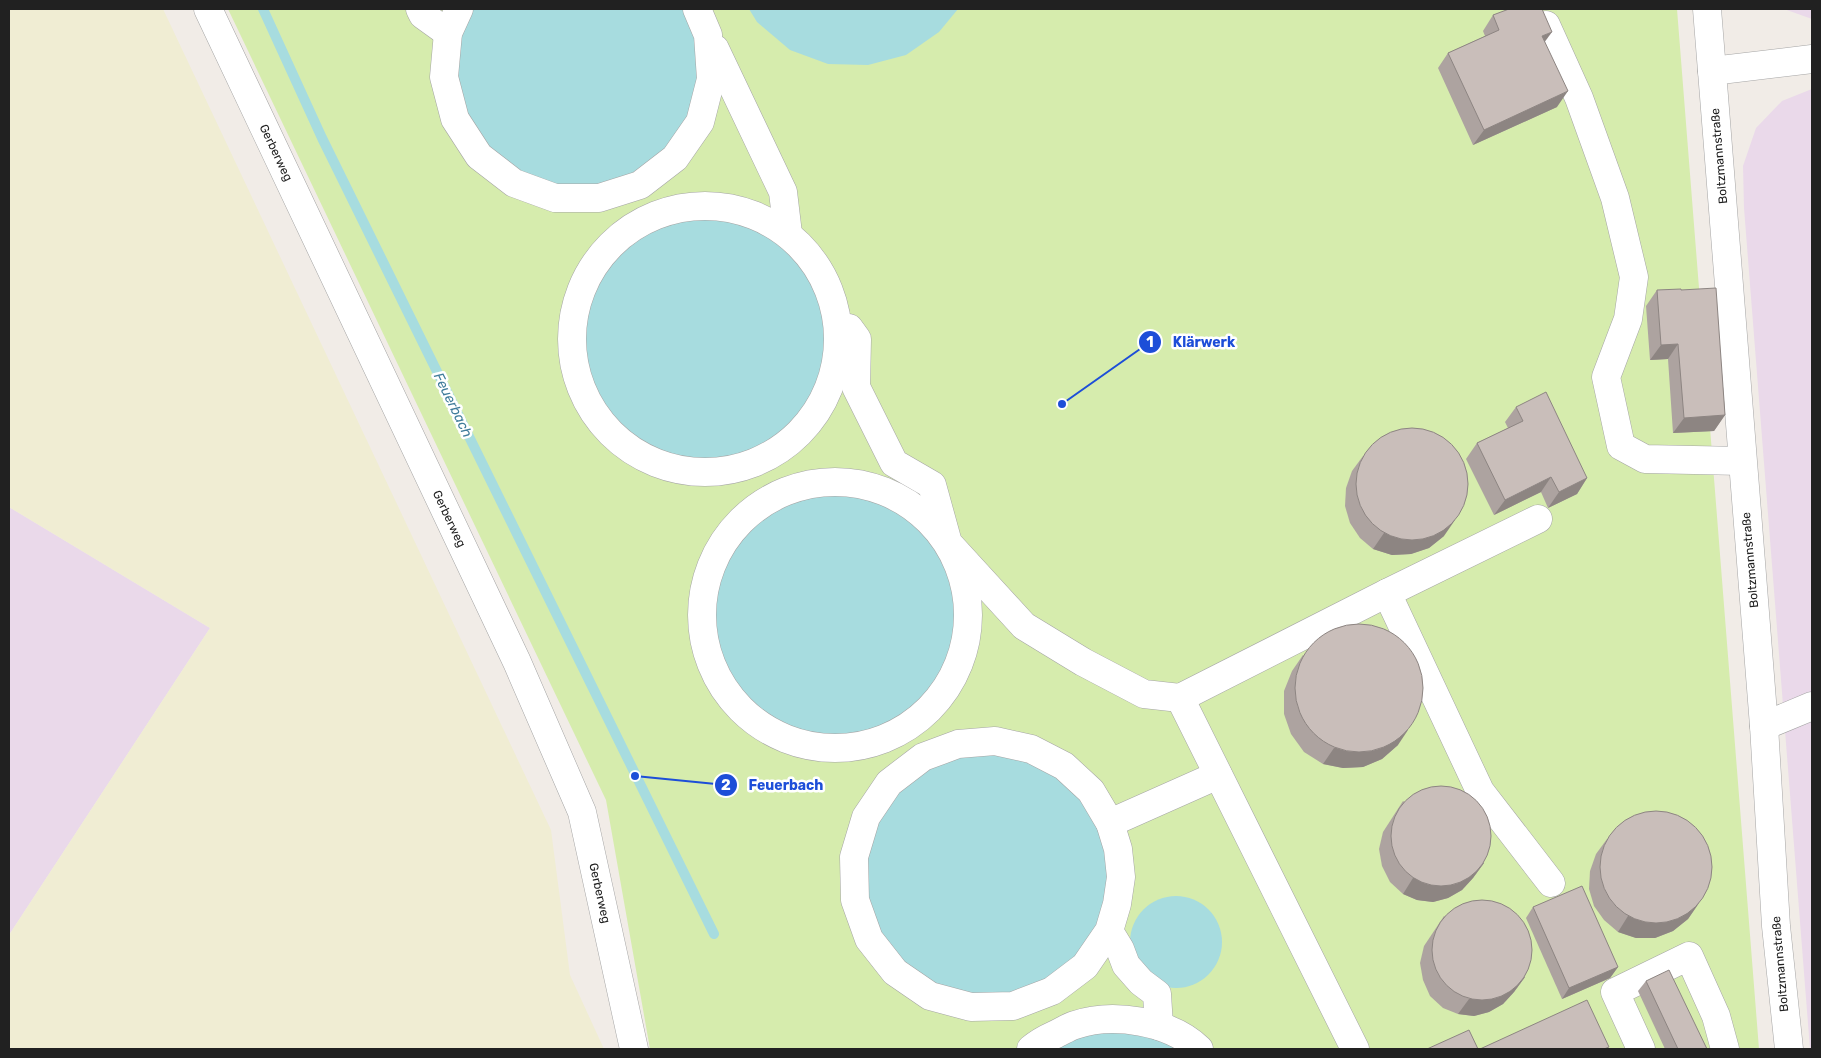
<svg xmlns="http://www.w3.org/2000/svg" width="1821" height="1058" font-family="Rubik,sans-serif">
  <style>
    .industrial { fill: #ead9ea }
    .farmland { fill: #f0edd3 }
    .grass { fill: #d6ecad }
    .water { fill: #a7dcdf }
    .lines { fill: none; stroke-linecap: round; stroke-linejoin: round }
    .stream { stroke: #a7dcdf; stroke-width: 10 }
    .minor-casing { stroke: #a5a5a5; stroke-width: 29 }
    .minor { stroke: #fff; stroke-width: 28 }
    .wall { fill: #ada3a0 }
    .shaded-wall { fill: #8d8582 }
    .building { fill: #c9beba; stroke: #8d8582 }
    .labels { text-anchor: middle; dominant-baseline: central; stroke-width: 5; stroke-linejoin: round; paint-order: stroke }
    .street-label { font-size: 12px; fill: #212121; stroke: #fff }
    .water-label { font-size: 14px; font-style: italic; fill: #417d9b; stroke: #fff }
    .leader { fill: none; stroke: #1d4ed8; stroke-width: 2 }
    .callout-dot { fill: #1d4ed8; stroke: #fff; stroke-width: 2 }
    .mark-label { font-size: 15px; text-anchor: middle; font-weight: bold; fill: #fff }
    .callout-label { font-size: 14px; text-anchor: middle; font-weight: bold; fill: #1d4ed8; stroke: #fff; stroke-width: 5; stroke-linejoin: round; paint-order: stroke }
  </style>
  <rect width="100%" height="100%" fill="#f1ece7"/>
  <g class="industrial">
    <path d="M1784,9H1812V19Z"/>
    <path d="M1812,89V1049H1810L1744,208L1743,166L1756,128L1782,101Z"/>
    <path d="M9,507L210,628L9,935Z"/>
  </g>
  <path class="farmland" d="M9,9H163L551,830L570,975L604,1049H9V935L210,628L9,507Z"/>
  <path class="grass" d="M228,9H1677L1759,1049H650L606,800Z"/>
  <g class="water">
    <path d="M468,9H686L701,39L704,91L686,138L612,193L516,181L455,102L452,53Z"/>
    <path d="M749,9H958L939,32L906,55L868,65L828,64L790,50L757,22Z"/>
    <circle cx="709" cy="343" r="126"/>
    <circle cx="837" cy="616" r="126"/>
    <circle cx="987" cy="875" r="124"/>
    <circle cx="1176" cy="942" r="46"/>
    <path d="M1092,1027H1136L1188,1049H1043Z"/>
  </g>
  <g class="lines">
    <path class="stream" d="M263,9L322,138L714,934"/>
    <g class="minor-casing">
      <g id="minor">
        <path id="s1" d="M208,9L517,662L582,812L634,1049"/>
        <path d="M420,9L423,15L448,33"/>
        <path d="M459,9L448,33L444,77L455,119L479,156L514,183L555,198H599L640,185L675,158L700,122L711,79L708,35L697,9"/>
        <path d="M1707,9L1712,71"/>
        <path d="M1546,25L1579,98L1615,198L1634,277L1628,319L1606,377L1621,446L1645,459L1742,461"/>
        <path d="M715,49L783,192L788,234"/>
        <circle cx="705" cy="339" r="133"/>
        <path d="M849,328L857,339L856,387L894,463L932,485L948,543L1024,626L1083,662L1144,694L1180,698"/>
        <circle cx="835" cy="615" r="133"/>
        <path d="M1387,593L1480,791L1551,883"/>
        <path d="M1764,726L1812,706"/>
        <path d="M1110,823L1218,775"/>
        <path d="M1109,931L1085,966L1052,991L1013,1006L971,1007L930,996L895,972L869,939L855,900L854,857L866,817L889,783L923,757L958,744L995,741L1031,749L1064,766L1091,791L1110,823L1118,849L1121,877L1117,904L1109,931L1120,949L1126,965L1141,982L1157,994L1159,1026"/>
        <path d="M1031,1049C1038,1043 1045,1039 1054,1035C1061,1032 1068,1027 1075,1025C1113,1012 1170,1021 1199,1049"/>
        <path d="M1355,1049L1180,698L1387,593L1538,519"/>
        <path d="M1641,1049L1615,992L1689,956L1716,1016L1725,1049"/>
        <path d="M1789,1049L1776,926L1764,726L1712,71L1812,59"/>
      </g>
    </g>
    <use href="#minor" class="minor"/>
  </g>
  <g class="wall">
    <path d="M1493,15L1545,42L1557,107L1473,145L1438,68L1448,53L1485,36L1483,31Z"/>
    <path d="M1657,290L1725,415L1714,431L1673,433L1668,359L1650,360L1646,306Z"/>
    <path d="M1516,407L1587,478L1577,494L1548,508L1541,492L1494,515L1466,459L1477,443L1508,428L1505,422Z"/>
    <path d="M1363,456L1444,536L1429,548L1411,554L1392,555L1373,549L1360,538L1350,523L1345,506L1346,488L1352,471Z"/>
    <path d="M1303,655L1398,745L1382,759L1363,767L1343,768L1323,764L1304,752L1291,734L1284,714V691L1292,671Z"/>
    <path d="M1403,801L1484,863L1473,878L1462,890L1448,898L1433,902L1417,900L1403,894L1390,882L1382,866L1379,849L1383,832Z"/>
    <path d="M1607,839L1699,903L1688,919L1673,931L1655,938H1636L1618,932L1604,920L1594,906L1589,889L1590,871L1596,854Z"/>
    <path d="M1533,907L1618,967L1610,978L1562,999L1526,918Z"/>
    <path d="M1444,916L1525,977L1514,992L1503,1004L1489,1012L1474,1016L1458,1014L1443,1008L1430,996L1423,980L1420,963L1424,946Z"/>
    <path d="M1646,981L1707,1049H1665L1638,991Z"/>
  </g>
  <g class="shaded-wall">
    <path d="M1552,32L1541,47L1542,36Z"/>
    <path d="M1568,91L1557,107L1473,145L1484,130Z"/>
    <path d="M1678,344L1668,359L1650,360L1661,345Z"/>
    <path d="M1725,415L1714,431L1673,433L1684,418Z"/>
    <path d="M1551,477L1541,492L1494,515L1505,500Z"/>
    <path d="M1587,478L1577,494L1548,508L1559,492Z"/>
    <path d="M1455,520L1444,536L1429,548L1411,554L1392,555L1373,549L1384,533Z"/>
    <path d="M1408,730L1398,745L1382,759L1363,767L1343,768L1323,764L1334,748Z"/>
    <path d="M1484,863L1473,878L1462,890L1448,898L1433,902L1417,900L1403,894L1413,878Z"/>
    <path d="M1699,903L1688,919L1673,931L1655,938H1636L1618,932L1628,916Z"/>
    <path d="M1618,967L1610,978L1562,999L1569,988Z"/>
    <path d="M1525,977L1514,992L1503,1004L1489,1012L1474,1016L1458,1014L1469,999Z"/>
  </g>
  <g class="building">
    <path d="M1509,9H1542L1552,32L1542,36L1568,91L1484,130L1448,53L1499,30L1493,15Z"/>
    <path d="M1716,288L1725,415L1684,418L1678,344L1661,345L1657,290L1681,289V290Z"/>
    <path d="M1546,392L1587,478L1559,492L1551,477L1505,500L1477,443L1523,421L1516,407Z"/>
    <circle cx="1412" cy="484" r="56"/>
    <circle cx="1359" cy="688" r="64"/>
    <circle cx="1441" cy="836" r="50"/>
    <circle cx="1656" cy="867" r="56"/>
    <path d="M1582,886L1618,967L1569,988L1533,907Z"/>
    <circle cx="1482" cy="950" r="50"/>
    <path d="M1669,970L1707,1049H1678L1646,981Z"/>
    <path d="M1587,1000L1609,1047L1604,1049H1480Z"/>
    <path d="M1469,1030L1478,1049H1427Z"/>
  </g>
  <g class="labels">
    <g class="street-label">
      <text stroke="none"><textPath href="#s1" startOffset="159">Gerberweg</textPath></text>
      <text transform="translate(1719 156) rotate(-95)">Boltzmannstraße</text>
      <text stroke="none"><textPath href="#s1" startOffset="564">Gerberweg</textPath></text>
      <text transform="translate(1750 560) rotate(-95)">Boltzmannstraße</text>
      <text stroke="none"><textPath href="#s1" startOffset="969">Gerberweg</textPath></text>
      <text transform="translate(1780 964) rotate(-95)">Boltzmannstraße</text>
    </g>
    <g class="water-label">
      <text transform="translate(453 405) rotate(64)">Feuerbach</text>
    </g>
  </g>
  <path class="leader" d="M1062 404L1150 342M635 776L726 785"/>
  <g class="callout-dot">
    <circle cx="1062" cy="404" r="5"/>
    <circle cx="635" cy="776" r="5"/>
    <circle cx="1150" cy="342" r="12"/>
    <circle cx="726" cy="785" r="12"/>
  </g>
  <g class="mark-label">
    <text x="1150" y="347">1</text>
    <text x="726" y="790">2</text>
  </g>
  <g class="callout-label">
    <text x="1204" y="347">Klärwerk</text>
    <text x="786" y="790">Feuerbach</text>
  </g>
  <rect width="1821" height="1058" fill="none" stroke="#212121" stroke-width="20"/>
</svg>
